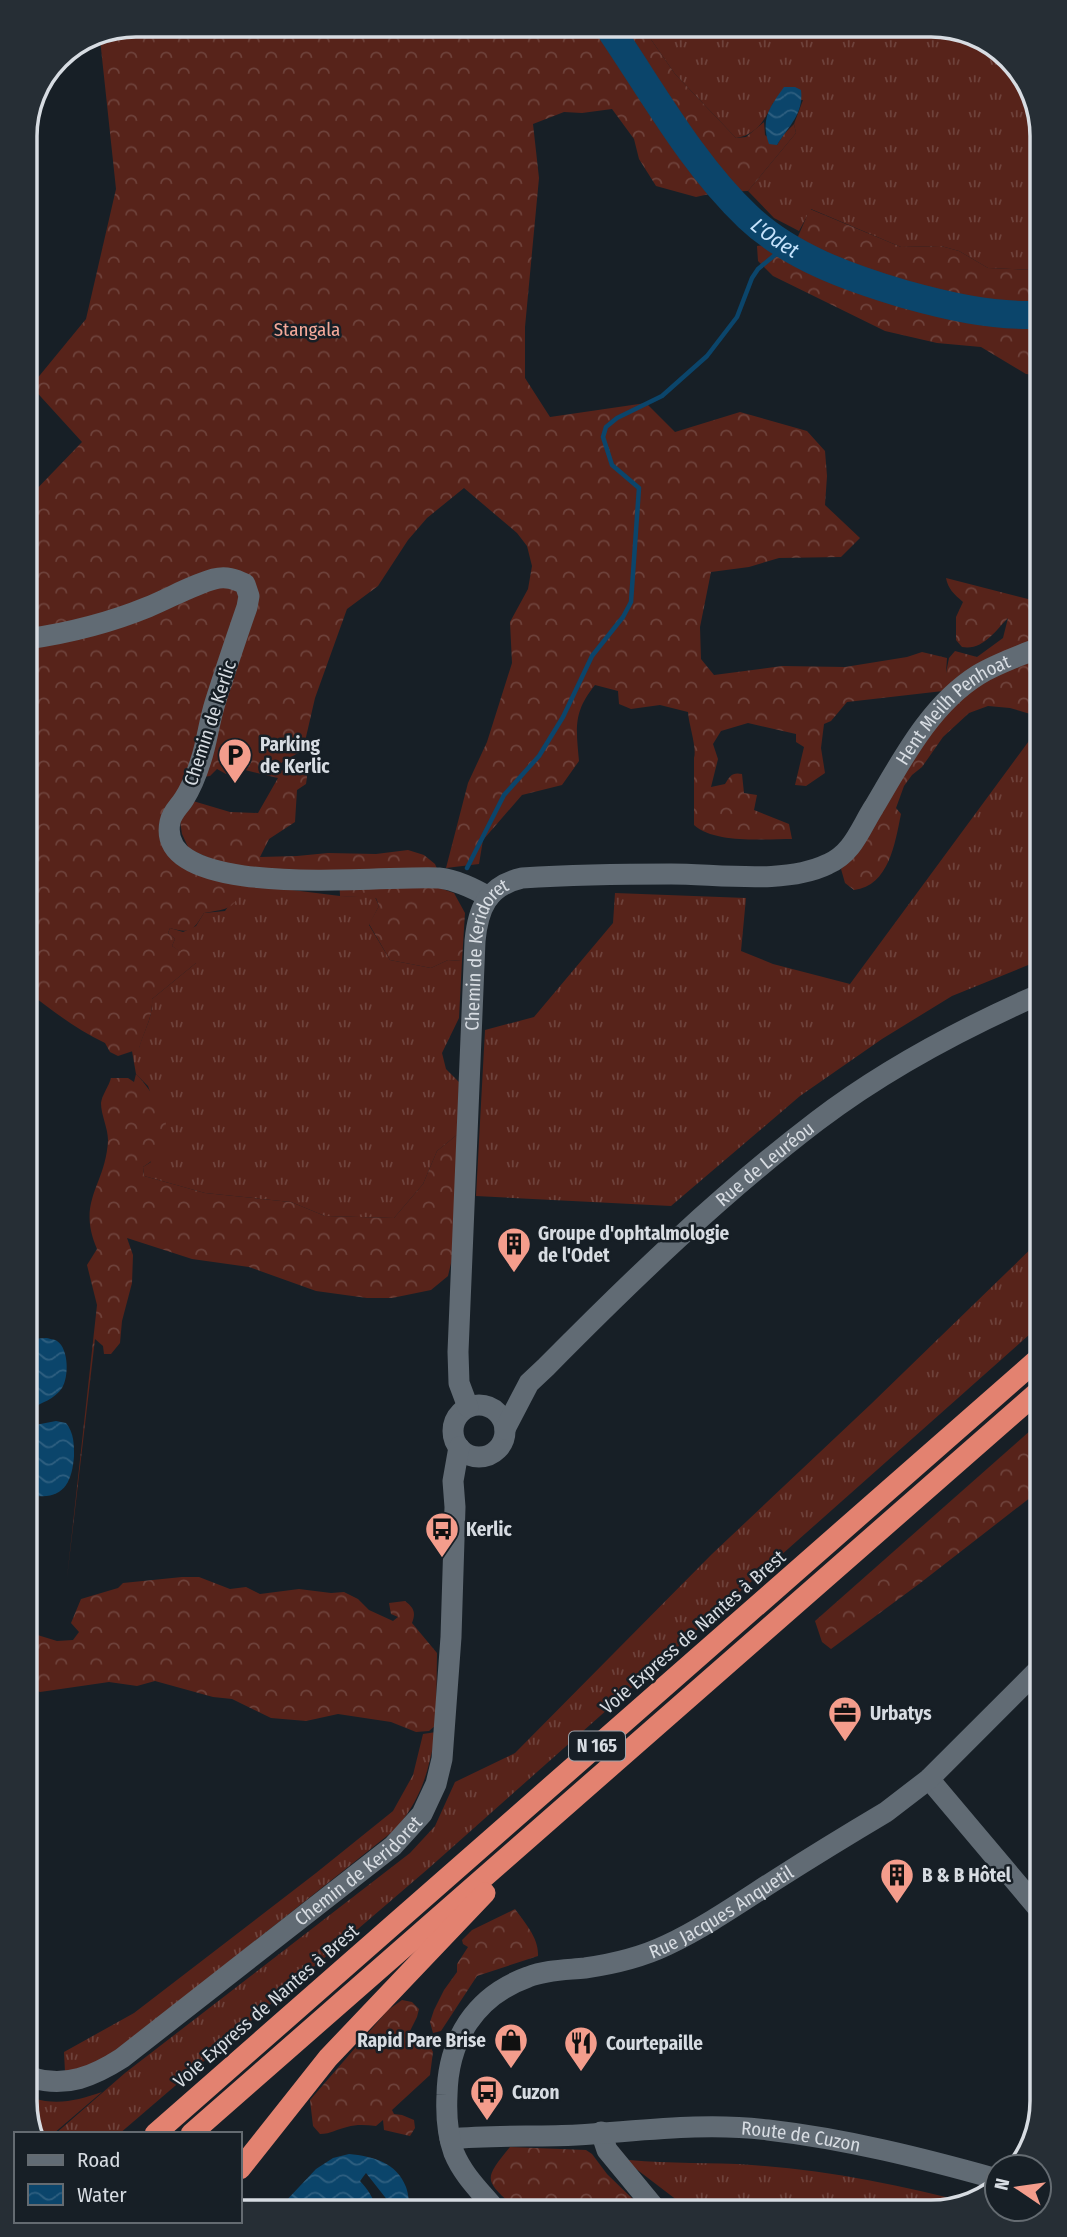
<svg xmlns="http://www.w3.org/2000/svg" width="1067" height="2237" font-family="'Fira Sans Condensed',sans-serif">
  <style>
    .grass { fill: url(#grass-tufts) }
    .forest { fill: url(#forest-crowns) }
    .water { fill: url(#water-waves) }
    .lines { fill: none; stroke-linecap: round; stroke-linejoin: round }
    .stream { stroke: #0b456b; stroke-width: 4.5 }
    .river { stroke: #0b456b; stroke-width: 28 }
    .minor { stroke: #616b74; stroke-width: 21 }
    .highway { stroke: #e38270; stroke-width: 21 }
    .labels { text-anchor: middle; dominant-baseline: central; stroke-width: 5; stroke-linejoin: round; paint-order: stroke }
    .shield { fill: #171f26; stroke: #9da3aa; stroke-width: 2 }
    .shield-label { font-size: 18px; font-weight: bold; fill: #d7dce2 }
    .park-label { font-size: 19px; fill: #f5a99a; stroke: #171f26 }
    .street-label { font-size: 19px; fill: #d7dce2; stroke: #171f26 }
    .poi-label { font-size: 19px; font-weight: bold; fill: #d7dce2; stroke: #171f26; text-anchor: start }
    .water-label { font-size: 21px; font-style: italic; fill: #c6e3fc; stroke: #171f26 }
    .rim { fill: none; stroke: #d7dce2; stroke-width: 3.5 }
  </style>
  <defs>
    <pattern id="grass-tufts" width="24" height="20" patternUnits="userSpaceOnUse" patternTransform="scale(1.75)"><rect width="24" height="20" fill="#57231a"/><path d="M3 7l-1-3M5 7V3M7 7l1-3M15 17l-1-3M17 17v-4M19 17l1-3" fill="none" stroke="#6e423b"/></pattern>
    <pattern id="forest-crowns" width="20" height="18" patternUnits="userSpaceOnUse" patternTransform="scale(1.75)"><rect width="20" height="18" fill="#57231a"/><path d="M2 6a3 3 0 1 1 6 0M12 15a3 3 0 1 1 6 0" fill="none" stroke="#6e423b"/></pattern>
    <pattern id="water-waves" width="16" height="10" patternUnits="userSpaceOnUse" patternTransform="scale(1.75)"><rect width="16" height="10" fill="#0b456b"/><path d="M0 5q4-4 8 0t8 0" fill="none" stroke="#2e5f80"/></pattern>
  </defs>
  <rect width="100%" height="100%" fill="#171f26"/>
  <g class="grass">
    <path d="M641,25H939L999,47L1034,94L1035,270L988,268L959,251L941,246L901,247L811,209L799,231L774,218L748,191L796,133L794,124L803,100L773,103C765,120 756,135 736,138L675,74Z"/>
    <path d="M1037,730L1038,961L952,996L882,1039L800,1096L671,1206L476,1196L485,1030L534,1017L613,923L615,893L746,898L741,951L773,964L850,984Z"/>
    <path d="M244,884L340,896L375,897L379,906L369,925L390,960L431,968L448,960L462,961L459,1018L442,1053L446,1069L459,1082L458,1134L437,1151L423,1184L394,1218L325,1216L291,1202L205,1193L144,1176L143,1167L151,1162L152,1097L148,1086L136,1074L132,1051L139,1048C144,1030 153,1018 152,999L196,963L172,946L175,939L168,933L170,928L183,932L196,926L204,913L225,911Z"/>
    <path d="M1039,1241V1326L429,1868L119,2134H55L125,2073L410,1853L435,1826L455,1782L515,1753L712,1554L871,1404Z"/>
    <path d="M436,1732C428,1772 423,1795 397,1828L113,2054L88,2066L65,2072L64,2052L134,2013L316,1873L393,1811L413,1775L423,1734Z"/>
    <path d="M102,2092L53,2134H33V2098C58,2106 78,2100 102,2092Z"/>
    <path d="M629,2160C670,2164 711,2162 752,2165C827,2170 901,2185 974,2204L686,2207L627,2162Z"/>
  </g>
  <g class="forest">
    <path d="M136,25H641L675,74L736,138L746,137L764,122L765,135L777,145L784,134L794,124L796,133L748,191L718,192L696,197L656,186L639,159L634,139L612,109L582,113L564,112L533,124L539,178L525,327V378L550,417L646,403L675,432L740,412L807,431L825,451L827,476L825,505L860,538L841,557L779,558L749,567L711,572L700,627L701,659L714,675L782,666L845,667L907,657L922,652L947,658L946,673L949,658L955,651L977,657L1003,638L1008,618C996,630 983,651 962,647L956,640V617L963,602C954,594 948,589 946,578L1036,601L1037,716L1010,708L988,706L969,713L943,737L922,767L912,775L904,786L896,808L901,814C895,843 889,886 854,890L845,883L841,869L851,858L943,691L847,702L831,721L824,724L821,748L825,773L806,786L795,785L804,747L796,742V734L748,723L721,731L713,744L718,759L711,787L725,784C730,776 732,772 742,774L744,793L757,795L754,810L789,824L792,839C765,839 715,844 694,825V758C697,747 689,726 688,712L660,705L631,709L619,704L618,691L595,685C573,712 576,728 579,761L562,785L522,795L483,840L479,864L446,868L468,783L487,742L512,663L510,622L528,589L532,566L527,546L517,533L464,488L427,518L408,540L378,586L347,609L315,698L303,750L276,766L281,771L304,760L307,777L306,784L297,790L295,822L269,839L260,857L297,856L328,853L376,854L408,850L424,855L435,864L438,871L425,883L454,893L465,913L462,961L448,960L431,968L390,960L369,924L379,906L376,898L340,896L339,874L227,866L189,849L182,834L180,821L193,801L230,812L258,813L278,778L241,769L226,774L217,769L210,776L203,777L164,835L244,884C233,911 230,908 204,913C193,931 190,934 170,928L168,933L175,939L172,946L180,951L188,944L205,950L196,963L152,999C153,1018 144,1030 139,1049L118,1056L110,1052L105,1043C77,1030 53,1011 28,992L26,496H30L82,442L31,386L86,319L116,189L100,39Z"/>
    <path d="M810,209L901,247L941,246L959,251L988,268L1035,270V375L1026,374L981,347L937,343L885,331L773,276L758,261L757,246L796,241Z"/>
    <path d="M136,1074C148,1086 152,1097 165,1106C166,1136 171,1150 143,1167L144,1176L205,1193L291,1202L325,1216L394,1218L423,1184L437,1151L458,1134L452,1259L448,1276L431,1290L392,1298H367L316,1291L249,1267L192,1259L127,1238L133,1255L132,1283L122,1321L120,1343L111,1354H104L103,1346L95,1339L67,1578L97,1305L87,1265L97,1249C76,1200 106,1186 108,1140C108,1128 101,1115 101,1103C102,1095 109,1086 111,1078H128L134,1082Z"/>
    <path d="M1040,1422V1490L919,1584L831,1649L822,1642L815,1621Z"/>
    <path d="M182,1577H199L230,1589L246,1587L260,1594L299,1589L331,1593L344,1592L358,1599L369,1610L393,1621L398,1617L391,1614L389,1603L405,1601C414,1608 416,1612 412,1623L437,1653L436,1725L429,1731L416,1732L391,1722L338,1714L306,1721L271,1718L232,1699L213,1697L155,1681L137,1686L109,1682L40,1692L31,1688V1633L57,1641L73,1640L79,1632L71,1623L81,1599L118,1588L123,1583Z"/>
    <path d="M515,1909C525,1923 539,1938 538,1956L477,1976L441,2031L433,2033L430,2022L434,2010L444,1990L457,1972V1964L468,1947L463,1944L462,1940L472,1930Z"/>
    <path d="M402,2000L412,2002L419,2009L417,2017L406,2039L428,2042L433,2052L430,2075L392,2110L394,2114L402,2115L414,2120L415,2128L410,2136L384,2130L383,2120L376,2126C366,2125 357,2124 347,2127C337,2129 331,2134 320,2134L313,2126L310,2100L388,2010Z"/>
    <path d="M510,2147L586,2150L592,2154L607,2174L641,2207L516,2209C485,2180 482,2181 510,2147Z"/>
  </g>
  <g class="water">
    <path d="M784,87H795L801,90C804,114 788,127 777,145L769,144C760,119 770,107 784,87Z"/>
    <path d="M46,1338C47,1338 56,1340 57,1341C69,1349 69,1377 62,1388C55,1399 41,1403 30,1409V1339Z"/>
    <path d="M56,1421L66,1423C74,1433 74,1444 74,1456C72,1484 62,1501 31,1495L30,1426Z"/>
    <path d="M349,2154C373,2156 397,2163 406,2187C409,2195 408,2202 412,2210H392V2206L366,2173L360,2181C367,2189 376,2199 374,2210L280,2211L283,2204L316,2169L333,2158Z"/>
  </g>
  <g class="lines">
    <path class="stream" d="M467,868L504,795L539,756L563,717L592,656L623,617L631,602L639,488L612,465L603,437L606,427L617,418L662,396L707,356L737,317L752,278L758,269L787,245"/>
    <path class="river" id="s1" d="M607,25C651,89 691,163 748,217C790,257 850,278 904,294C947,306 990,316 1035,315"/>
    <g class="minor">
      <path d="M27,639C69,633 109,623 148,607C170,598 192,585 214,579C226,576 235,579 245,584L249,596L247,607C236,639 225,671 215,703C209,722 207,742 201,760C197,773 191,788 184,799C179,807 172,812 170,822C153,904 395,874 439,878C457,880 473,888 489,897"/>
      <circle cx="479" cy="1431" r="26"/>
      <path id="s2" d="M468,1407L459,1383L458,1352L475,941C478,909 487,886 522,878C570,875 622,874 671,874C718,874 785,885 828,864C853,853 860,829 874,807C902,760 930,705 978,675C996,664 1017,657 1036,649"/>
      <path id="s3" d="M505,1429L529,1383L546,1367C632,1280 720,1195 817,1121C884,1070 961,1029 1038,995"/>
      <path d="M929,1779L1042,1913"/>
      <path id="s4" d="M33,2078C66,2088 94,2076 122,2058L393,1846L422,1814L436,1784L442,1759L451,1637L455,1507L453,1481L459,1447"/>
      <path d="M601,2132L607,2150L654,2207"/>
      <path id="s5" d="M450,2139C492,2135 535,2137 577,2135C641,2131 704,2122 768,2130C846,2139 922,2158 997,2179"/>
      <path id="s6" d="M495,2209C480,2191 463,2175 454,2153C447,2134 446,2115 447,2095C448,2040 475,1996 528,1977C546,1970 566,1970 585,1968C613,1964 642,1957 667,1945C705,1927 741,1902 777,1879C813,1856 849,1834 886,1812L929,1779L1041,1667"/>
    </g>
    <g class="highway">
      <path d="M155,2134L1039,1358"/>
      <path d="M191,2134L1040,1390"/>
      <path d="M240,2169L328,2058L485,1893"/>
    </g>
  </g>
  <defs>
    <g id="parking-pin" transform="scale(1.75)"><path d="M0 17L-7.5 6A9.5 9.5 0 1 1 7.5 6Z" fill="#f49d8c" stroke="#171f26"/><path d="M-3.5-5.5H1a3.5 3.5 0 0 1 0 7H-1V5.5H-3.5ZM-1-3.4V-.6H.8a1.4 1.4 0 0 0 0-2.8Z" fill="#111"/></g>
    <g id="building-pin" transform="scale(1.75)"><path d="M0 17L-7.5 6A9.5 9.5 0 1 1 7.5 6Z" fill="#f49d8c" stroke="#171f26"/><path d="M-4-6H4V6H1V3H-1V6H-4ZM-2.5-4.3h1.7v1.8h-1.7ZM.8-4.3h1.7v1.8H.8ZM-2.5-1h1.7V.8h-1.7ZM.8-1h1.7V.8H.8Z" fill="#111"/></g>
    <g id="bus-pin" transform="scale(1.75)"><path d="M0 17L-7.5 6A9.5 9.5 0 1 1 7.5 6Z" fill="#f49d8c" stroke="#171f26"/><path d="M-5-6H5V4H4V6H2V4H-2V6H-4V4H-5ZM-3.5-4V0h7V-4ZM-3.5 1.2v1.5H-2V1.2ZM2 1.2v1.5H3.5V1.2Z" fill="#111"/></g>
    <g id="office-pin" transform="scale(1.75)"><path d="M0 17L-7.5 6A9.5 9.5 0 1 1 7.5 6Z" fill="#f49d8c" stroke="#171f26"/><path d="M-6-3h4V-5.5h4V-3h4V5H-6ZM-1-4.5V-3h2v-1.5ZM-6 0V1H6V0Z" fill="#111"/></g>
    <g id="shop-pin" transform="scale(1.75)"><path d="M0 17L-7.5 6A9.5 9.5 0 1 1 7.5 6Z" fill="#f49d8c" stroke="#171f26"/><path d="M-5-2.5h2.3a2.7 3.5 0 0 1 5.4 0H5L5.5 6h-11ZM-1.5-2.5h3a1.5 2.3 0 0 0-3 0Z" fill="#111"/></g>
    <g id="restaurant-pin" transform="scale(1.75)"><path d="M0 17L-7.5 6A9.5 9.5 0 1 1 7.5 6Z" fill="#f49d8c" stroke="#171f26"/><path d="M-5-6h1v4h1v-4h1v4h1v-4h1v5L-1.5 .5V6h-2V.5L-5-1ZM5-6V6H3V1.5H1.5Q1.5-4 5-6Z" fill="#111"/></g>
  </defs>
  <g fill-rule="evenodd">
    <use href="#parking-pin" x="235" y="755"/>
    <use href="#building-pin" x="514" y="1244"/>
    <use href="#bus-pin" x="442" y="1529"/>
    <use href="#office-pin" x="845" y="1713"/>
    <use href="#building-pin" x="897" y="1875"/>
    <use href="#shop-pin" x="511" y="2040"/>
    <use href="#restaurant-pin" x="581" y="2043"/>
    <use href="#bus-pin" x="487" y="2092"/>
  </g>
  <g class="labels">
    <rect class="shield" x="569" y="1731.5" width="56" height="29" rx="5"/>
    <g class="shield-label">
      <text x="597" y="1746">N 165</text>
    </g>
    <g class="park-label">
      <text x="307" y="329">Stangala</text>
    </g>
    <g class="street-label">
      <text stroke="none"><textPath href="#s2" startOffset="1064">Hent Meilh Penhoat</textPath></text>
      <text transform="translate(210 723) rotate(-72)">Chemin de Kerlic</text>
      <text stroke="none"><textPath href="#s2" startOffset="458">Chemin de Keridoret</textPath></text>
      <text stroke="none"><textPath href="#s3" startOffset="374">Rue de Leuréou</textPath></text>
      <text transform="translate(693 1632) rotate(-41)">Voie Express de Nantes à Brest</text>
      <text stroke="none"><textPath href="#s4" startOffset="396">Chemin de Keridoret</textPath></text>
      <text stroke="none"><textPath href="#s6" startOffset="488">Rue Jacques Anquetil</textPath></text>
      <text transform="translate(266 2006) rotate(-41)">Voie Express de Nantes à Brest</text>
      <text stroke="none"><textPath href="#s5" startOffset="352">Route de Cuzon</textPath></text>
    </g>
    <g class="poi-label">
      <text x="260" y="744">Parking<tspan x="260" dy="22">de Kerlic</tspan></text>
      <text x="538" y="1233">Groupe d'ophtalmologie<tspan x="538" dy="22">de l'Odet</tspan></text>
      <text x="466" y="1529">Kerlic</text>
      <text x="870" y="1713">Urbatys</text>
      <text x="922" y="1875">B &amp; B Hôtel</text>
      <text x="486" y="2040" text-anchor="end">Rapid Pare Brise</text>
      <text x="606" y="2043">Courtepaille</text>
      <text x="512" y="2092">Cuzon</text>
    </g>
    <g class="water-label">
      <text stroke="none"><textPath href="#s1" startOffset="273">L'Odet</textPath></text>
    </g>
  </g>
  <path d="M0 0H1067V2237H0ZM136 37H931A99 99 0 0 1 1030 136V2101A99 99 0 0 1 931 2200H136A99 99 0 0 1 37 2101V136A99 99 0 0 1 136 37Z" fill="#262e35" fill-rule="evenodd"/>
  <path class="rim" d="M136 37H931A99 99 0 0 1 1030 136V2101A99 99 0 0 1 931 2200H136A99 99 0 0 1 37 2101V136A99 99 0 0 1 136 37Z"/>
  <rect x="14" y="2132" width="228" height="91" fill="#171f26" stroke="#646b71" stroke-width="2"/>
  <rect x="28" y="2155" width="35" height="10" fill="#616b74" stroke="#646b71" stroke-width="2"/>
  <text x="77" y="2167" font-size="21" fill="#d7dce2">Road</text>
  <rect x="28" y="2184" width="35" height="21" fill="url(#water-waves)" stroke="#646b71" stroke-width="2"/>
  <text x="77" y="2202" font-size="21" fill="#d7dce2">Water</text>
  <g transform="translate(1018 2188) rotate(283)"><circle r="33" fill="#171f26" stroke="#646b71" stroke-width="2"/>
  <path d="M0-5L12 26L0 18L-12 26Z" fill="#f49d8c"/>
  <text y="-10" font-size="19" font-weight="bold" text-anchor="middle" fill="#d7dce2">N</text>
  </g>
</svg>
